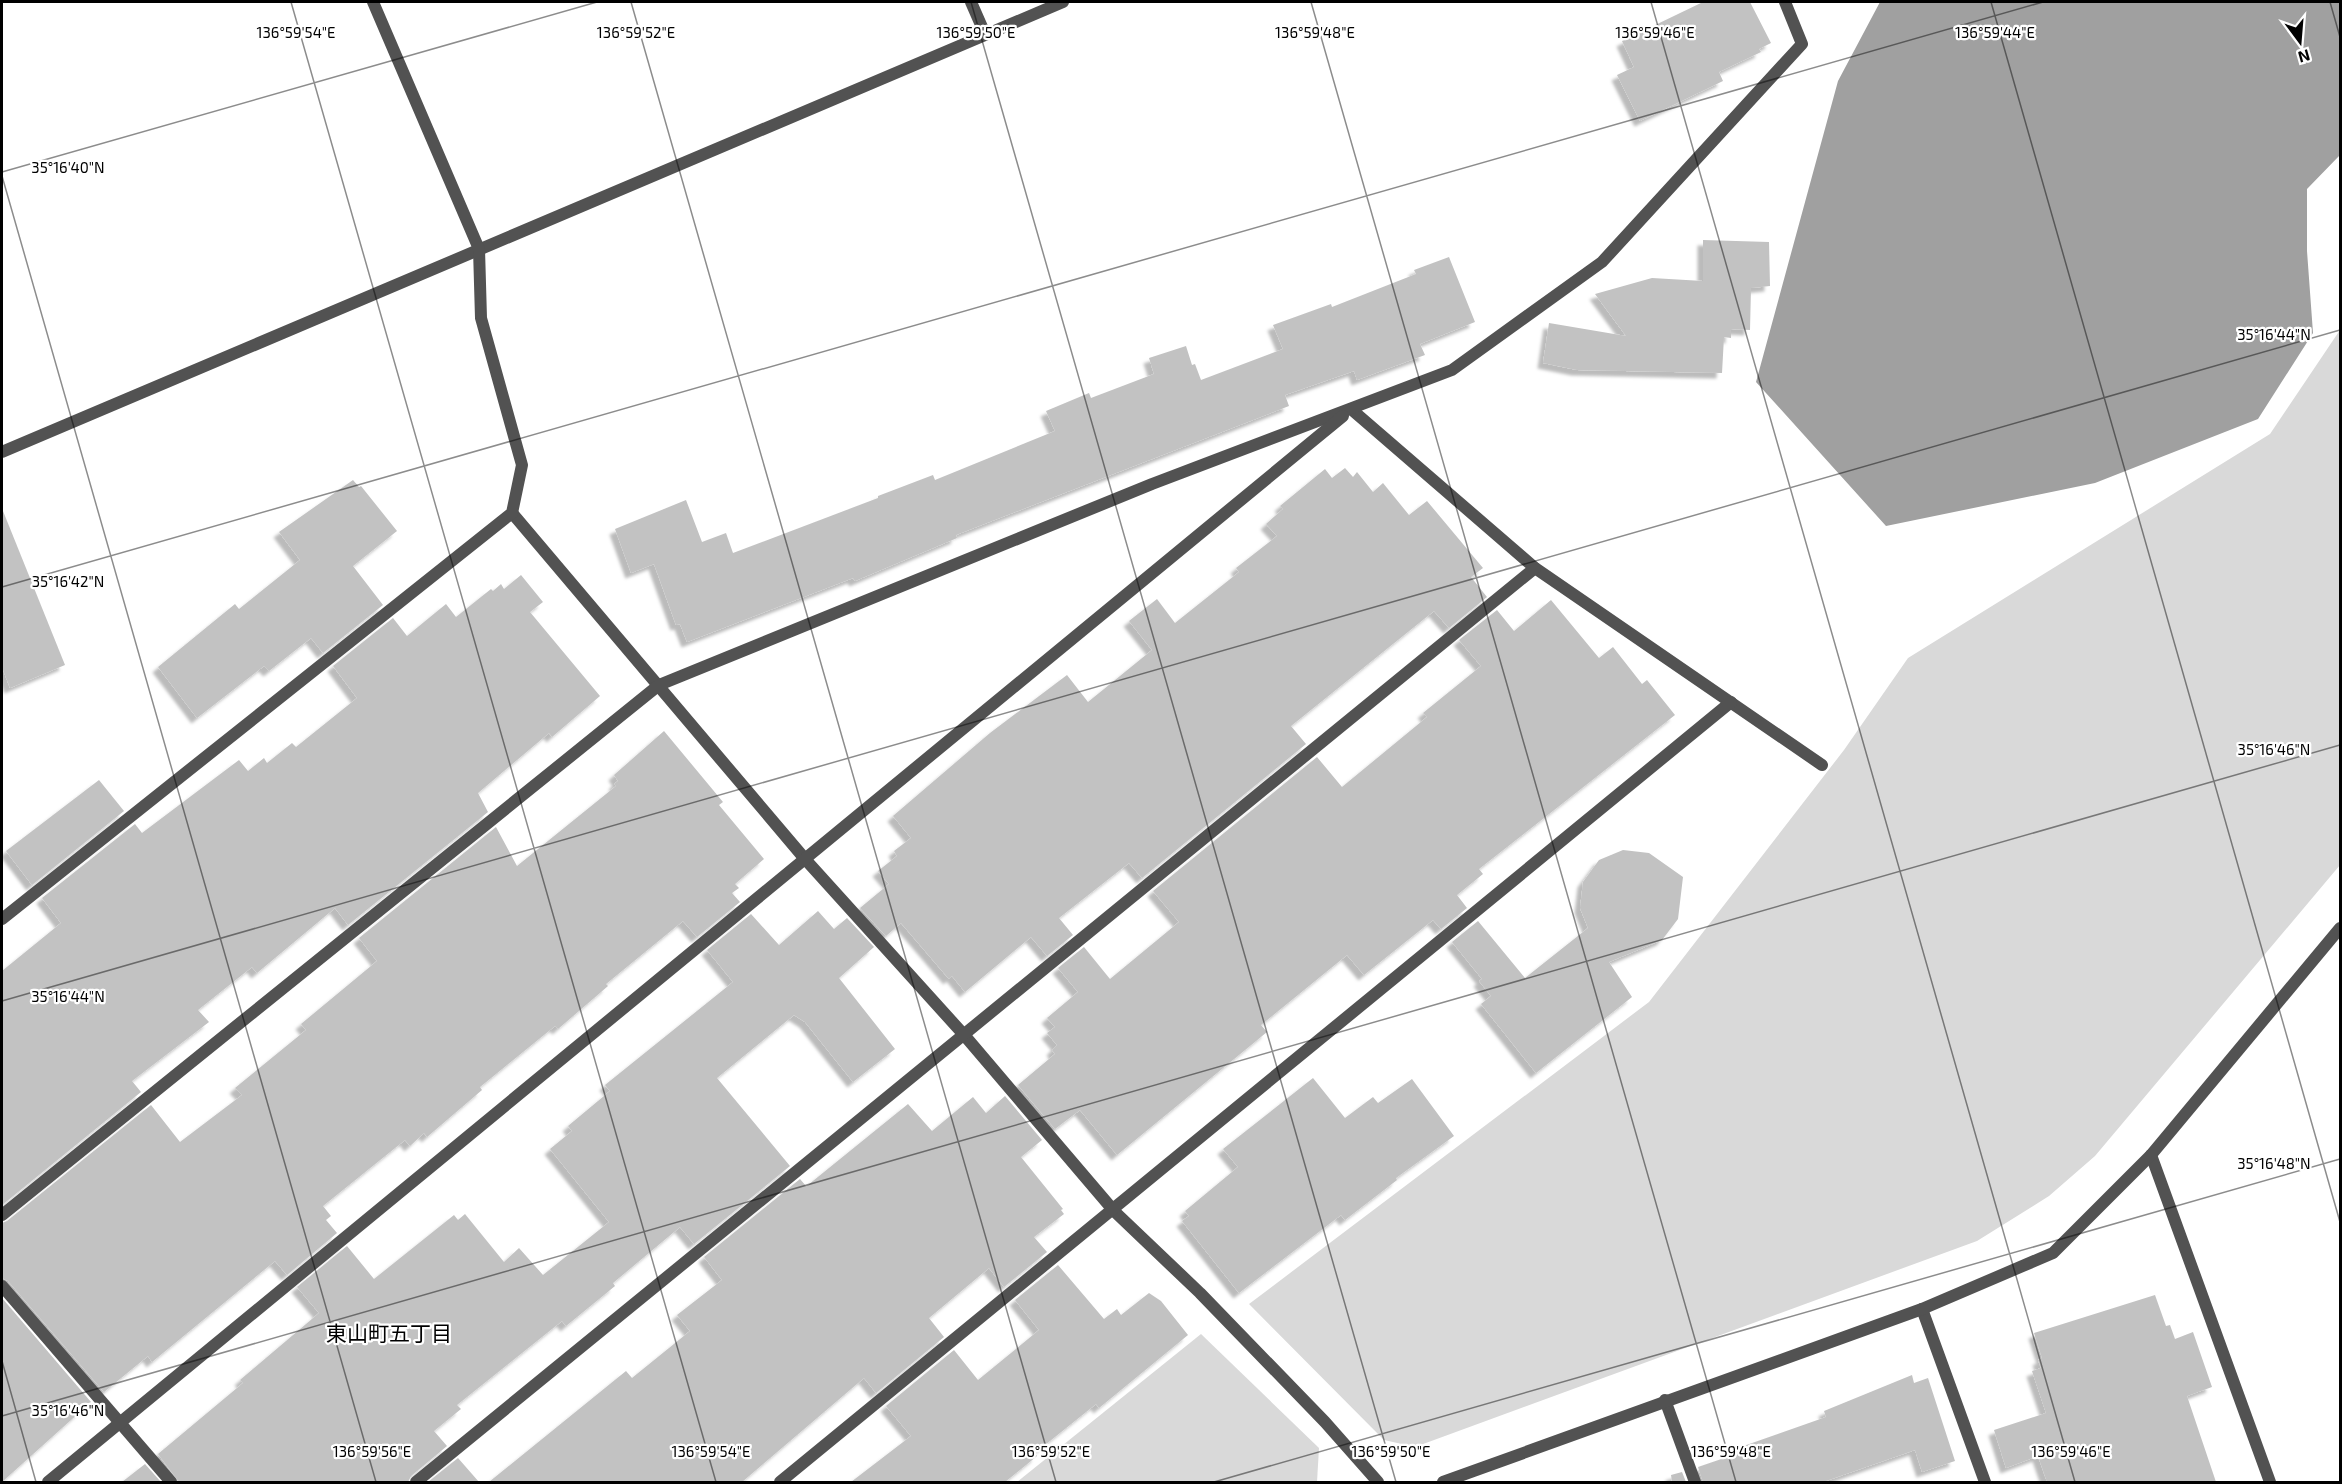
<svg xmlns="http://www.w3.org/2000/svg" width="2342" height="1484" font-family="'Exo 2','Noto Sans JP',sans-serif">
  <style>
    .green { fill: #d9d9d9 }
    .water { fill: #a0a0a0 }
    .building { fill: #c2c2c2; filter: url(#shadow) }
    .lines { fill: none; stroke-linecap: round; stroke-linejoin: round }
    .minor { stroke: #525252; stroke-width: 12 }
    .tertiary { stroke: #525252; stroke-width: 12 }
    .ticks { fill: none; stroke: #000; stroke-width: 1.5; stroke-opacity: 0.45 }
    .labels { text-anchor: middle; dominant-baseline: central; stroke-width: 4.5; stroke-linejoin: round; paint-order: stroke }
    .neighbourhood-label { font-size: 21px; fill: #000; stroke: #fff }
    .ticks-label { font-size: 15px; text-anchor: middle; fill: #000; stroke: #fff; stroke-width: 4.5; stroke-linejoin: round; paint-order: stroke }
  </style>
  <defs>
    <filter id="shadow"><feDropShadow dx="-5.5" dy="5.5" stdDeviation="1.5" flood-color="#0004"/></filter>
  </defs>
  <rect width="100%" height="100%" fill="#fff"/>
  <g class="green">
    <path d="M2340,330V865L2095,1156L2049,1196L1977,1241L1415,1447L1384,1440L1249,1304L1649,1002L1844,750L1908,658L2270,434Z"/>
    <path d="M1201,1334L1319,1448L1317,1482H1017Z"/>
  </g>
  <path class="water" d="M1880,2H2340V155L2307,189V251L2313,333L2258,419L2095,483L1886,526L1756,382L1838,81Z"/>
  <g class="building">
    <path d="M1703,2H1750L1771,43L1759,49L1761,52L1719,72L1723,81L1640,121L1617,75L1634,67L1622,41Z"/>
    <path d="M1703,240L1769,242L1770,286L1751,288L1750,330L1731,329V338L1724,337L1722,373L1577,370L1543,363L1549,323L1626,336L1595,294L1652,278L1703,281Z"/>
    <path d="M1449,257L1475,322L1420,344L1425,355L1357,380L1354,371L1285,395L1289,406L956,535L957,538L855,581L853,578L687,642L680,624L676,625L654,564L631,573L615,529L686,500L702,542L726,533L733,553L878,498V496L933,475L935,480L1055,431L1046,411L1089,393L1091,398L1154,374L1149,358L1186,346L1192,365L1195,364L1201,380L1283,349L1273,325L1331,304L1332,307L1416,274L1414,270Z"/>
    <path d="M1345,468L1353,477L1357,472L1373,492L1383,483L1409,515L1427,501L1483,568L1471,577L1487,597L1449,628L1434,611L1291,726L1306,744L1142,878L1129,863L1059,918L1073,935L1047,956L1031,937L965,992L952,976L949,979L901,923L886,936L860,908L889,884L878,871L897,856L894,851L911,838L893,816L990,733L1067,675L1088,702L1152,650L1129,621L1157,599L1175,623L1239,572L1236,568L1277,536L1266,524L1283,509L1280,506L1325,469L1332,478Z"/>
    <path d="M353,480L359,487L361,486L397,531L353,566L383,605L323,653L311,638L269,671L264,666L197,718L158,667L235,604L239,609L300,560L279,532Z"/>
    <path d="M3,511L65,665L10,688L2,667Z"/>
    <path d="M521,575L543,602L530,612L600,696L552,737L549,733L478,793L488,812L348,925L335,908L257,973L252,967L198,1010L209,1022L132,1081L141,1092L2,1205V971L61,923L42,898L135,824L142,833L239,760L248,771L264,758L267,763L292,743L296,747L357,698L333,666L393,618L407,636L446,604L456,617L491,589L493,591L501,584L504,589Z"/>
    <path d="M1551,600L1599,658L1613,647L1642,684L1647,680L1675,715L1479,869L1483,874L1457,895L1467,908L1441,929L1433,920L1364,975L1347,955L1261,1025L1267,1032L1117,1155L1080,1110L1055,1129L1018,1085L1055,1054L1052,1050L1057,1045L1047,1033L1055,1027L1047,1018L1078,992L1058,968L1084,947L1110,979L1179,922L1153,891L1317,757L1342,787L1427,717L1423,713L1481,666L1459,640L1497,610L1514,631Z"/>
    <path d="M664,731L723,802L719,805L764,859L735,884L739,888L732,893L740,902L697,937L683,921L606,984L608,986L558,1029L555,1026L480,1087L482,1090L427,1137L424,1133L410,1146L405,1140L323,1206L331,1216L326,1220L337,1233L287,1275L275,1261L152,1362L148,1356L104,1392L8,1281L2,1278V1223L7,1221L151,1105L180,1142L242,1095L235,1088L306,1030L301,1024L377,961L359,938L496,827L517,866L616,786L614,784L618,781L614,775Z"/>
    <path d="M99,780L124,811L32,885L6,851Z"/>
    <path d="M1623,850L1649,853L1683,877L1678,919L1662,940L1609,962L1632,997L1536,1073L1481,1004L1491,996L1479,981L1482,979L1452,942L1478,921L1525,978L1588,928L1580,908L1583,882L1599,860Z"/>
    <path d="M818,911L834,929L847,918L874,947L839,978L895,1049L853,1082L805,1022L794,1015L717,1078L790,1166L694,1244L680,1227L613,1283L615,1286L566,1326L562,1321L457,1405L461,1409L434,1431L447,1446L411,1476L408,1482H179L158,1454L243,1383L240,1380L319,1313L297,1287L347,1246L374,1279L454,1215L458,1220L465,1214L504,1262L519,1248L543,1275L609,1222L550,1149L572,1131L568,1126L610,1091L605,1085L733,982L707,950L751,914L779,945Z"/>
    <path d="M1313,1078L1345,1118L1373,1097L1378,1103L1412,1079L1454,1136L1396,1178L1397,1180L1345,1220L1341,1215L1239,1293L1182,1221L1189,1216L1185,1211L1238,1167L1223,1149Z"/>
    <path d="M1005,1096L1042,1140L1021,1157L1063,1209L1061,1210L1064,1214L1034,1237L1047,1252L1004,1287L989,1268L929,1318L944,1337L876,1393L864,1378L742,1482H489L626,1371L632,1378L690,1331L677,1315L722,1280L704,1257L800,1179L806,1186L808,1185L908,1104L932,1131L973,1097L986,1113Z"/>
    <path d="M1058,1265L1104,1319L1117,1309L1121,1315L1149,1293L1161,1301L1188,1335L1099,1408L1096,1404L1035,1453L1037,1456L1005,1482H851L911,1436L886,1406L954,1350L978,1380L1039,1330L1015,1300Z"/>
    <path d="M2155,1295L2166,1326L2170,1325L2175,1339L2193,1332L2212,1387L2187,1396L2216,1482H2047L2038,1456L2006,1468L1994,1430L2046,1413L2032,1371L2041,1368L2038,1360L2042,1358L2034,1333Z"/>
    <path d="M2,1298L91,1402L2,1482Z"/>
    <path d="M1912,1375L1914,1383L1928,1378L1955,1461L1922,1472L1915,1450L1823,1482H1703L1698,1467L1736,1454L1735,1449L1826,1417L1824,1411Z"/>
    <path d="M458,1458L479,1482H428Z"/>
    <path d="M145,1464L161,1482H122Z"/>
    <path d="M1682,1472L1686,1482H1672L1671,1475Z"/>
  </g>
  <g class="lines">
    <g class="minor">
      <path d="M971,2L985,34"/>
      <path d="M1351,409L1535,568L1822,765"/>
      <path d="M2,452L1063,2"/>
      <path d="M512,513L805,859L965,1036L1114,1211L1200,1293L1325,1422L1378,1482"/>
      <path d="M2,919L512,513L522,465L481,318L479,249L373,2"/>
      <path d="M2151,1155L2270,1482"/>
      <path d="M2,1215L659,685L1152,484L1452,370L1602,262L1802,44L1785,2"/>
      <path d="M2,1286L171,1482"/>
      <path d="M1922,1309L1985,1482"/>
      <path d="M1665,1400L1695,1482"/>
      <path d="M48,1482L1343,416"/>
      <path d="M416,1482L1535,568"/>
      <path d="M780,1482L1731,702"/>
    </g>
    <path class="tertiary" d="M1443,1482L1922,1309L2053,1253L2151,1155L2340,928"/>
  </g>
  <path class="ticks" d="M291,2L716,1482M631,2L1056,1482M971,2L1396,1482M1311,2L1736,1482M1651,2L2075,1482M1991,2L2340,1222M2330,2L2340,37M2,172L597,2M2,176L376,1482M2,587L2043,2M2,1001L2340,330M2,1361L36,1482M2,1416L2340,745M1214,1482L2340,1159"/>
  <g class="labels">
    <g class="neighbourhood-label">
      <text x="389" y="1332">東山町五丁目</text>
    </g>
  </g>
  <g class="ticks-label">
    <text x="296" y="38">136°59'54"E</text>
    <text x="636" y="38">136°59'52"E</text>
    <text x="976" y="38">136°59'50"E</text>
    <text x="1315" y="38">136°59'48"E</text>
    <text x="1655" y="38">136°59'46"E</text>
    <text x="1995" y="38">136°59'44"E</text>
    <text x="68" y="173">35°16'40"N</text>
    <text x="2274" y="340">35°16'44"N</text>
    <text x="68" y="587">35°16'42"N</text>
    <text x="2274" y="755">35°16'46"N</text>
    <text x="68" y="1002">35°16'44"N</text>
    <text x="2274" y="1169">35°16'48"N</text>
    <text x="68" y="1416">35°16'46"N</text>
    <text x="372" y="1457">136°59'56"E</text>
    <text x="711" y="1457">136°59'54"E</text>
    <text x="1051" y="1457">136°59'52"E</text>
    <text x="1391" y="1457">136°59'50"E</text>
    <text x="1731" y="1457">136°59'48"E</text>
    <text x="2071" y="1457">136°59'46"E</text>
  </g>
  <rect width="2342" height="1484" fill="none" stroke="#000000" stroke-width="6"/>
  <g transform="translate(2300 42) rotate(164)" stroke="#ffffff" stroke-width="4.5" paint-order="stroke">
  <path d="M0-4.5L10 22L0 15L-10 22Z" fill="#000000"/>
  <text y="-9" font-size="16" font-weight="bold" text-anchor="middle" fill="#000000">N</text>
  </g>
</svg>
